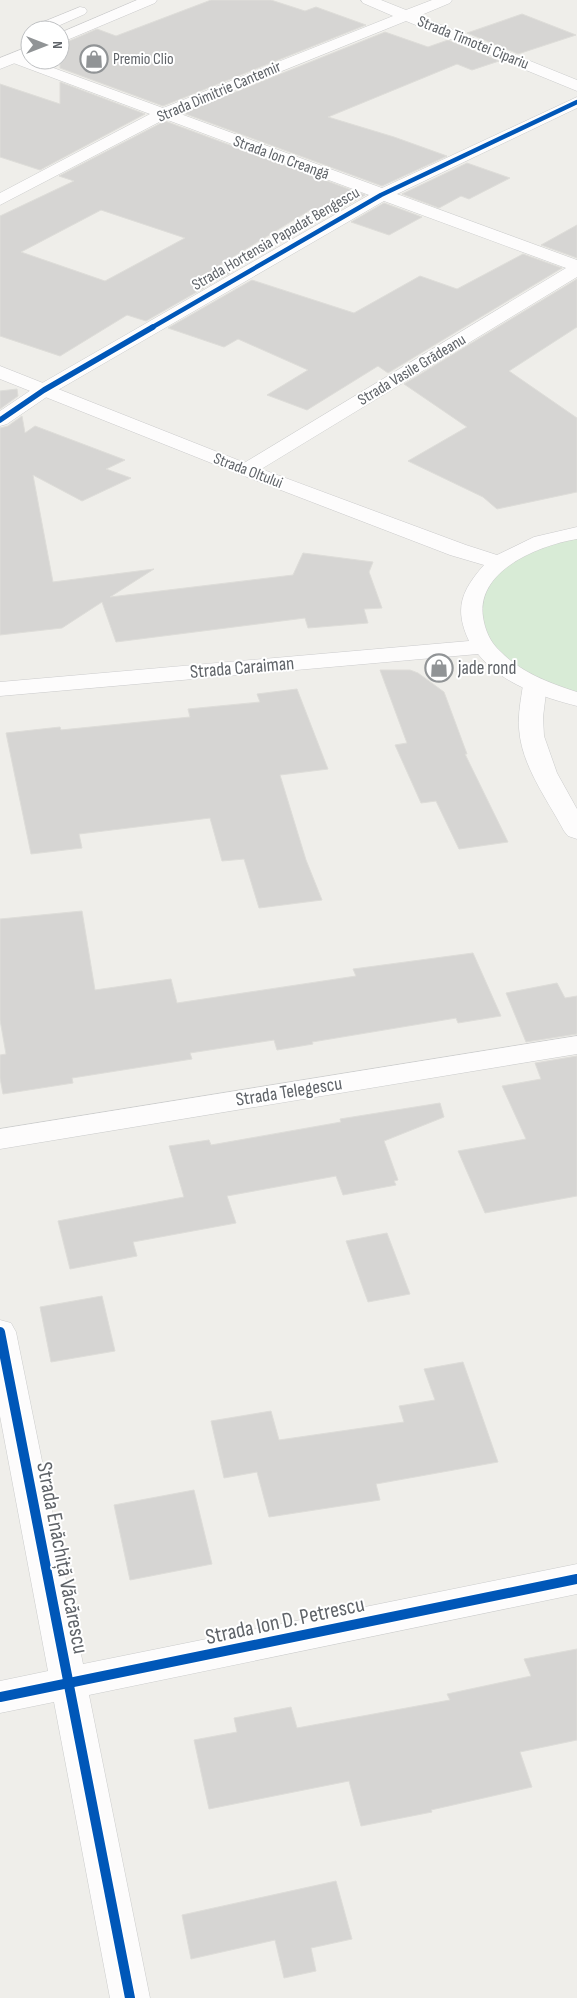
<svg xmlns="http://www.w3.org/2000/svg" width="577" height="1998" font-family="'Sofia Sans Condensed',sans-serif">
  <style>
    .green { fill: #d8ebd6 }
    .building { fill: #d6d5d3; stroke: #deddd9; fill-rule: evenodd }
    .lines { fill: none; stroke-linecap: round; stroke-linejoin: round }
    .minor-casing { stroke: #cbcccc; stroke-width: 1 }
    .tertiary-casing { stroke: #cbcccc; stroke-width: 1 }
    .secondary-casing { stroke: #cacacb; stroke-width: 1 }
    .minor { fill: #fdfcfc; fill-rule: evenodd }
    .tertiary { fill: #fdfcfc; fill-rule: evenodd }
    .secondary { fill: #fdfcfc; fill-rule: evenodd }
    .cycleway-far2-casing { stroke: #fff; stroke-width: 6 }
    .cycleway-far1-casing { stroke: #fff; stroke-width: 8 }
    .cycleway-casing { stroke: #fff; stroke-width: 13 }
    .cycleway-far2 { stroke: #0057b8; stroke-width: 4.5 }
    .cycleway-far1 { stroke: #0057b8; stroke-width: 5.5 }
    .cycleway { stroke: #0057b8; stroke-width: 10 }
    .labels { text-anchor: middle; dominant-baseline: central; stroke-width: 4; stroke-linejoin: round; paint-order: stroke }
    .far-street-label { font-size: 16px; fill: #5f6368; stroke: #fff }
    .far-poi-label { font-size: 16px; fill: #5f6368; stroke: #fff; text-anchor: start }
    .street-label { font-size: 19px; fill: #5f6368; stroke: #fff }
    .poi-label { font-size: 19px; fill: #5f6368; stroke: #fff; text-anchor: start }
    .near-street-label { font-size: 22px; fill: #5f6368; stroke: #fff }
  </style>
  <rect width="100%" height="100%" fill="#efeeea"/>
  <path class="green" d="M577,533V698L506,668L471,615L498,562Z"/>
  <g class="building">
    <path d="M211,0H271L305,11L316,7L366,25L163,106L60,68V45L97,29L116,36Z"/>
    <path d="M522,14L576,35L518,54L467,33Z"/>
    <path d="M385,32L428,47L448,40L499,61L472,70L457,64L328,117L394,137L447,156L382,186L183,113Z"/>
    <path d="M60,82L145,114L40,170L0,157V84L60,104Z"/>
    <path d="M165,121L365,195L330,215L312,209L215,268L230,273L146,321L127,315L60,356L0,336V216L74,181L59,176ZM101,210L185,238L105,281L21,252Z"/>
    <path d="M467,163L510,178L469,199L461,196L439,208L402,194Z"/>
    <path d="M384,203L422,217L389,235L351,222Z"/>
    <path d="M577,225V258L541,245Z"/>
    <path d="M523,254L562,268L388,373L378,366L307,410L267,395L308,370L238,339L224,347L168,328L252,280L354,313L420,276L457,289Z"/>
    <path d="M577,279V327L509,371L577,418V492L497,509L483,497L408,461L467,427L404,384Z"/>
    <path d="M17,389L18,396L0,409V391Z"/>
    <path d="M22,416L25,433L35,426L125,460L106,469L131,478L82,501L33,475L53,582L154,569L110,597L293,575L303,553L373,562L369,572L382,608L364,609L368,623L308,628L305,618L116,642L102,602L62,628L0,635V428L8,426Z"/>
    <path d="M380,670H410L418,673L444,692L467,754H465L508,842L459,849L436,801L421,803L395,745L407,743Z"/>
    <path d="M297,689L328,769L280,775L306,860L322,900L259,908L244,859L222,861L210,818L79,834L82,848L31,854L6,733L60,727L61,730L190,717L188,709L260,702L257,694Z"/>
    <path d="M82,911L95,990L171,979L177,1003L356,976L353,969L473,953L501,1016L458,1023L456,1018L312,1042L313,1044L277,1050L274,1040L190,1053L192,1059L72,1078L73,1083L3,1094L0,1078V1055L6,1054L0,1020V919Z"/>
    <path d="M557,983L565,998L577,996V1034L526,1042L506,993Z"/>
    <path d="M577,1056V1196L485,1213L458,1151L526,1139L502,1086L541,1079L535,1063Z"/>
    <path d="M440,1103L444,1117L384,1141L398,1180L394,1181L396,1185L343,1195L336,1176L227,1196L236,1223L133,1242L137,1256L70,1269L58,1221L184,1197L169,1146L209,1140L211,1145L341,1122L340,1119Z"/>
    <path d="M387,1233L410,1294L368,1302L346,1241Z"/>
    <path d="M102,1296L115,1351L51,1362L40,1307Z"/>
    <path d="M463,1362L498,1462L376,1484L380,1500L269,1517L257,1472L224,1478L211,1421L271,1411L279,1440L404,1422L399,1406L435,1400L424,1369Z"/>
    <path d="M194,1490L212,1564L130,1580L114,1505Z"/>
    <path d="M577,1649V1740L520,1752L532,1787L431,1810L432,1812L361,1826L349,1781L209,1809L194,1740L237,1732L234,1718L291,1707L297,1728L450,1700L447,1694L531,1676L524,1659Z"/>
    <path d="M336,1881L352,1939L311,1948L316,1971L284,1978L275,1940L191,1959L182,1915Z"/>
  </g>
  <g class="lines">
    <g class="minor-casing">
      <g id="minor">
        <path d="M361,0H381L406,10L432,0H452L450,3L419,16L577,80V91L406,21L178,113L382,188L577,97V108L397,194L577,260V277L253,474L246,476L239,474L236,470L239,466L566,268L384,201L51,394L7,424L0,426V411L37,386L369,195L165,119L0,205V193L150,114L8,61L5,58L8,55H18L163,108L393,16L363,3Z"/>
        <path d="M577,1036V1054L0,1149V1129Z"/>
        <path d="M0,1320L11,1323L16,1332L83,1664L577,1564V1594L89,1695L150,1998H110L54,1702L0,1713V1681L48,1671L0,1416Z"/>
      </g>
    </g>
    <g class="tertiary-casing">
      <path id="tertiary" d="M535,678L543,680L547,685L543,717L544,736L557,773L577,809V839L568,836L564,831C547,799 521,765 519,728C518,713 521,699 523,685L527,680Z"/>
    </g>
    <g class="secondary-casing">
      <g id="secondary">
        <path d="M137,0H157L155,3L60,43V33Z"/>
        <path d="M80,7L85,8L87,11L85,14L49,30H30V32L29,30L31,27Z"/>
        <path d="M30,46V57L0,69V58Z"/>
        <path d="M0,366L253,466L466,545L497,555L534,537L577,527V539C540,545 476,570 483,617C485,630 490,642 500,651C520,672 549,683 577,692V706C542,697 502,684 478,654L0,696V682L469,641C454,609 461,591 484,565L450,555L239,474L0,379Z"/>
      </g>
    </g>
    <use href="#minor" class="minor"/>
    <use href="#tertiary" class="tertiary"/>
    <use href="#secondary" class="secondary"/>
    <g class="cycleway-far2-casing">
      <path id="cycleway-far2" d="M151,328L381,195L577,102"/>
    </g>
    <g class="cycleway-far1-casing">
      <path id="cycleway-far1" d="M0,420L44,390L153,327"/>
    </g>
    <g class="cycleway-casing">
      <g id="cycleway">
        <path d="M0,1332L130,1998"/>
        <path d="M0,1697L577,1579"/>
      </g>
    </g>
    <use href="#cycleway-far2" class="cycleway-far2"/>
    <use href="#cycleway-far1" class="cycleway-far1"/>
    <use href="#cycleway" class="cycleway"/>
  </g>
  <defs>
    <g id="shop-ring" transform="scale(1.4375)"><circle r="9.5" fill="#fff" stroke="#919496" stroke-width="1.5"/><path d="M-5-2.5h2.3a2.7 3.5 0 0 1 5.4 0H5L5.5 6h-11ZM-1.5-2.5h3a1.5 2.3 0 0 0-3 0Z" fill="#919496"/></g>
  </defs>
  <g fill-rule="evenodd">
    <use href="#shop-ring" x="94" y="59"/>
    <use href="#shop-ring" x="439" y="668"/>
  </g>
  <g class="labels">
    <g class="far-street-label">
      <text transform="translate(473 43) rotate(22)">Strada Timotei Cipariu</text>
      <text transform="translate(219 92) rotate(-23)">Strada Dimitrie Cantemir</text>
      <text transform="translate(281 158) rotate(20)">Strada Ion Creangă</text>
      <text transform="translate(276 239) rotate(-30)">Strada Hortensia Papadat Bengescu</text>
      <text transform="translate(412 370) rotate(-31)">Strada Vasile Grădeanu</text>
      <text transform="translate(248 471) rotate(21)">Strada Oltului</text>
    </g>
    <g class="far-poi-label">
      <text x="113" y="59">Premio Clio</text>
    </g>
    <g class="street-label">
      <text transform="translate(242 668) rotate(-5)">Strada Caraiman</text>
      <text transform="translate(289 1092) rotate(-9)">Strada Telegescu</text>
    </g>
    <g class="poi-label">
      <text x="458" y="668">jade rond</text>
    </g>
    <g class="near-street-label">
      <text transform="translate(62 1558) rotate(79)">Strada Enăchiță Văcărescu</text>
      <text transform="translate(285 1621) rotate(-12)">Strada Ion D. Petrescu</text>
    </g>
  </g>
  <g transform="translate(45 45) rotate(90)"><circle r="24" fill="#ffffff" stroke="#bfc1c3"/>
  <path d="M0-4L9 19L0 12L-9 19Z" fill="#919496"/>
  <text y="-8" font-size="14" font-weight="bold" text-anchor="middle" fill="#5f6368">N</text>
  </g>
</svg>
